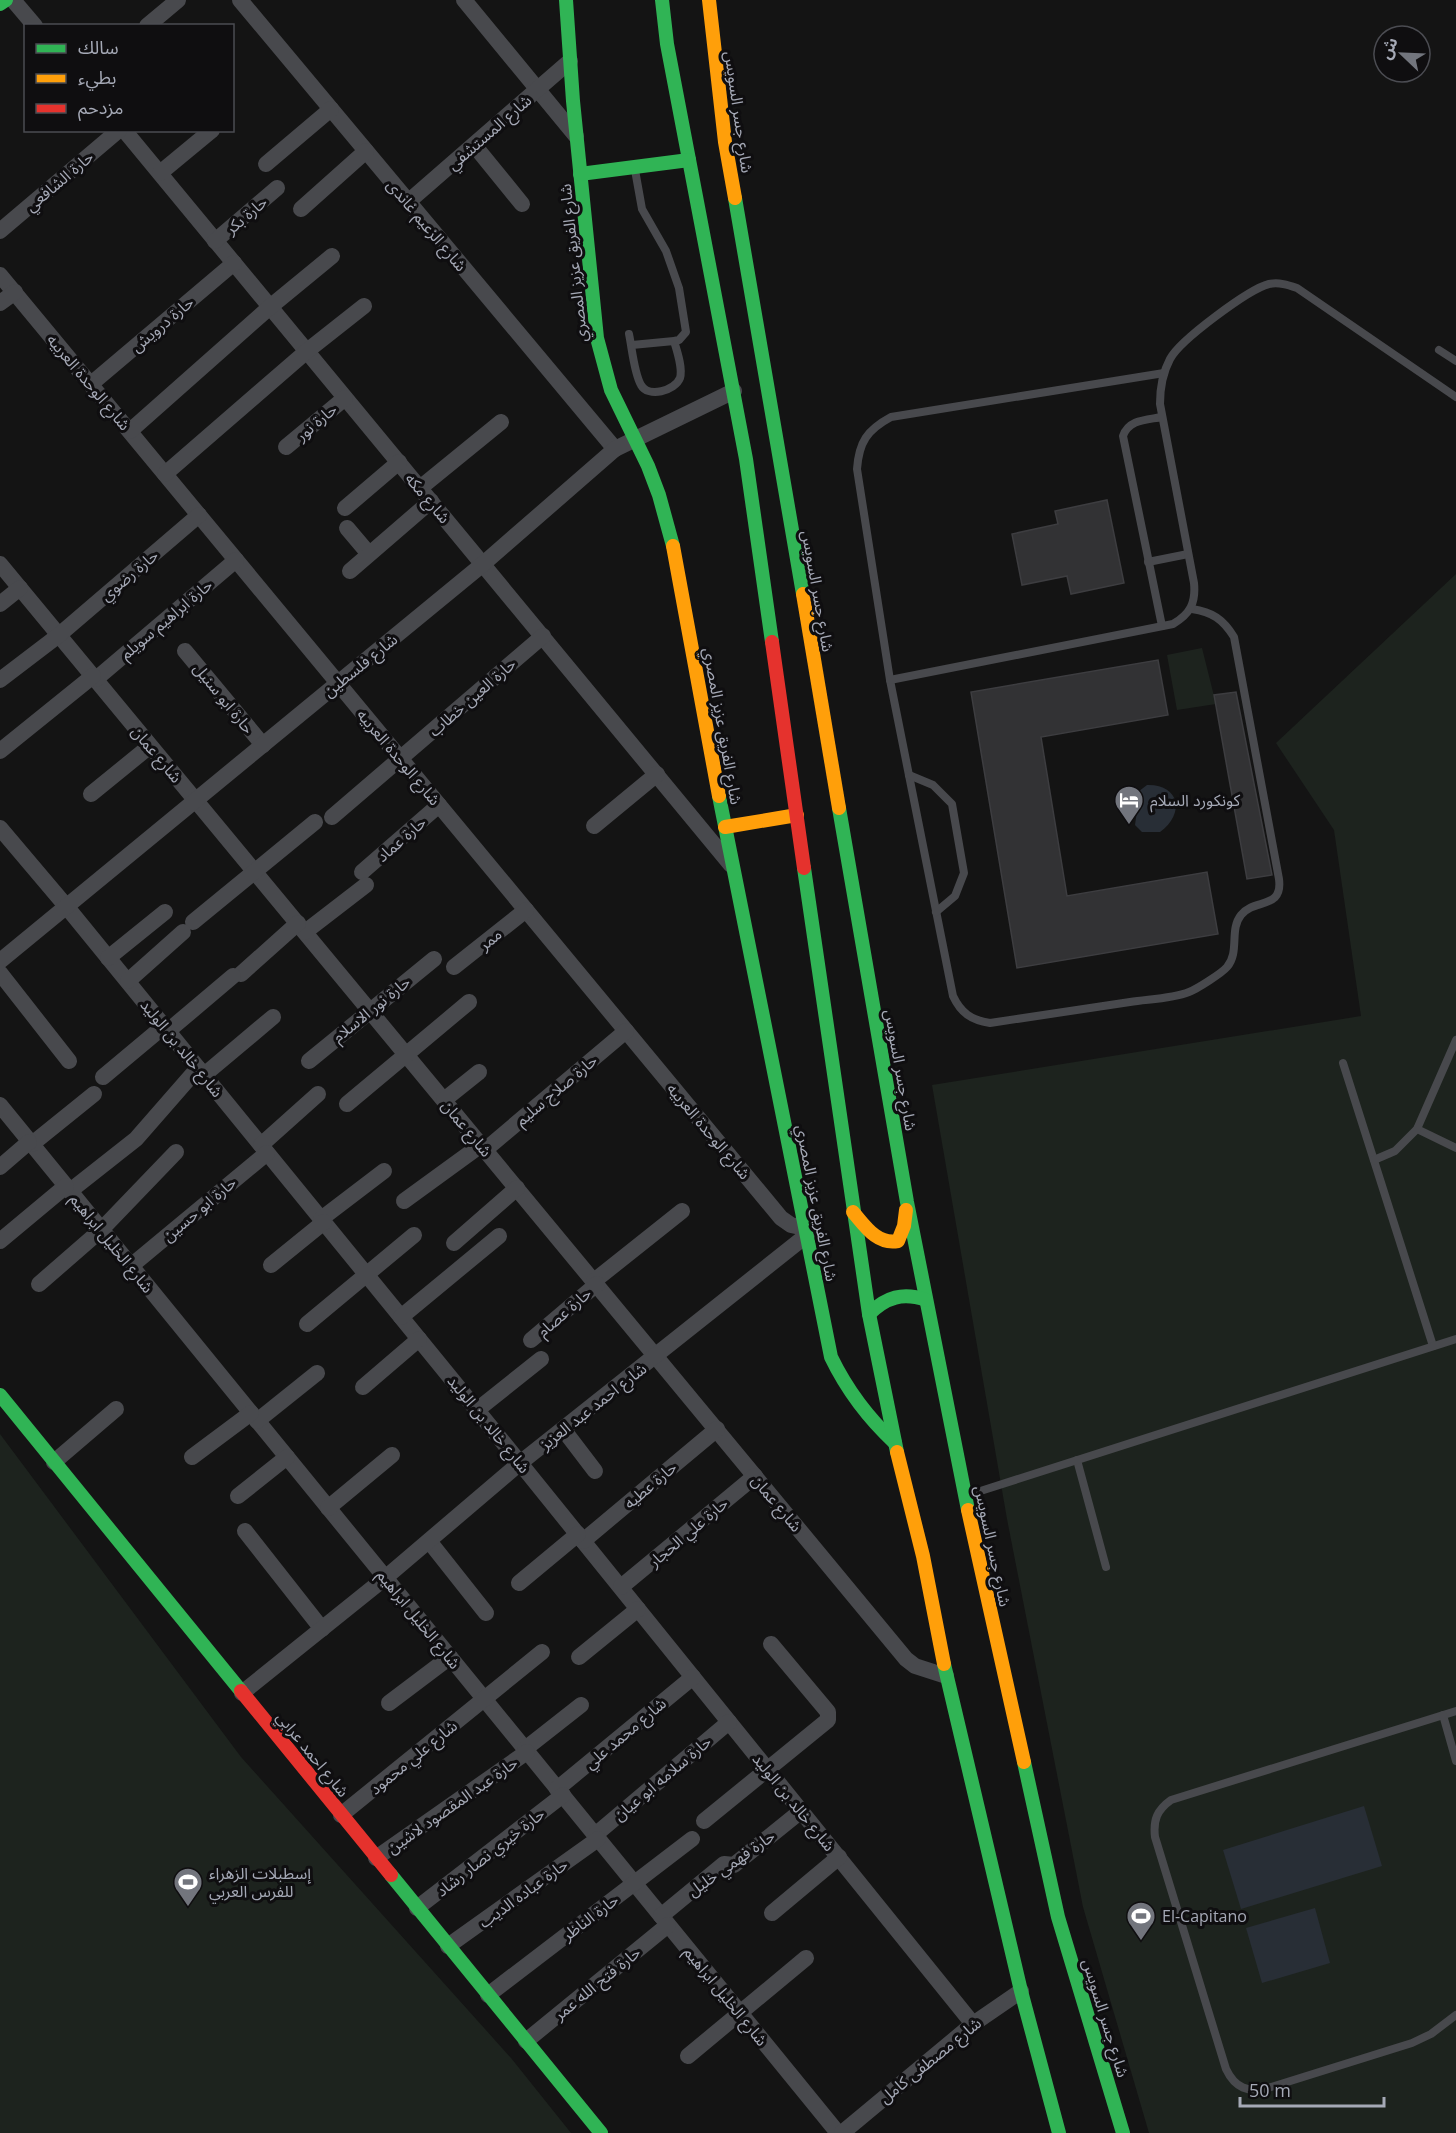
<svg xmlns="http://www.w3.org/2000/svg" width="1456" height="2133" font-family="'Open Sans','Noto Sans Arabic',sans-serif">
  <style>
    .green { fill: #1d231e }
    .water { fill: #282e36 }
    .building { fill: #323234; stroke: #3d3d40; stroke-width: 1.5 }
    .lines { fill: none; stroke-linecap: round; stroke-linejoin: round }
    .lane { stroke: #48494d; stroke-width: 8 }
    .street { stroke: #48494d; stroke-width: 16 }
    .fast { stroke: #30b455; stroke-width: 14 }
    .slow { stroke: #ff9f0a; stroke-width: 14 }
    .jam { stroke: #e5322d; stroke-width: 14 }
    .labels { text-anchor: middle; dominant-baseline: central; stroke-width: 6; stroke-linejoin: round; paint-order: stroke }
    .street-label { font-size: 16px; fill: #a5a9b6; stroke: #0f0e10 }
    .poi-label { font-size: 16px; fill: #a5a9b6; stroke: #0f0e10; text-anchor: start }
  </style>
  <rect width="100%" height="100%" fill="#141414"/>
  <g class="green">
    <path d="M1456,574V2133H1149L1083,1907L1007,1519L932,1085L1361,1016L1334,830L1276,743Z"/>
    <path d="M1202,648L1216,704L1177,710L1167,655Z"/>
    <path d="M0,1434L241,1757L511,2058L571,2133H0Z"/>
  </g>
  <g class="water">
    <path d="M1147,785C1179,784 1186,813 1160,832H1142L1135,825L1137,811L1130,798Z"/>
    <path d="M1364,1806L1382,1866L1241,1909L1223,1850Z"/>
    <path d="M1315,1908L1330,1963L1262,1983L1246,1928Z"/>
  </g>
  <g class="building">
    <path d="M1107,500L1124,583L1071,594L1067,576L1022,585L1012,534L1058,524L1055,511Z"/>
    <path d="M1158,660L1168,715L1041,737L1067,896L1207,872L1218,934L1017,968L971,692Z"/>
    <path d="M1236,692L1272,875L1247,879L1214,695Z"/>
  </g>
  <g class="lines">
    <g class="lane">
      <path d="M629,334C632,348 634,373 641,385C648,398 675,391 680,378C683,368 677,351 674,341"/>
      <path d="M632,345L674,341L679,340L686,332L679,288L666,251L642,209L635,170"/>
      <path d="M1439,350L1456,361"/>
      <path d="M1164,373L891,417C867,430 859,442 857,469L890,680L953,996C961,1013 971,1020 990,1023C1037,1016 1083,1009 1130,1002C1149,999 1171,999 1189,992C1197,989 1222,973 1227,967C1240,952 1229,930 1241,915C1254,898 1283,910 1279,879L1234,637C1223,619 1212,612 1192,609"/>
      <path d="M1148,562L1188,554"/>
      <path d="M1162,626L1123,436C1129,419 1147,420 1162,417"/>
      <path d="M890,680L1173,624C1190,614 1196,603 1194,583L1160,404C1160,388 1162,374 1170,359C1180,340 1249,289 1269,284C1279,282 1288,285 1297,288L1456,397"/>
      <path d="M909,775L933,785L952,804L964,873L955,896L936,912"/>
      <path d="M1343,1063L1433,1346"/>
      <path d="M1417,1129L1456,1148"/>
      <path d="M1374,1160L1395,1151L1417,1129L1456,1040"/>
      <path d="M1077,1460L1106,1567"/>
      <path d="M968,1495L1456,1339"/>
      <path d="M1456,1711L1171,1800C1157,1810 1153,1820 1155,1837L1226,2069C1235,2088 1248,2093 1268,2088L1412,2043L1431,2034L1456,2015"/>
      <path d="M1443,1715L1456,1761"/>
    </g>
    <g class="street">
      <path d="M13,0L35,26"/>
      <path d="M240,0L615,449"/>
      <path d="M464,0L576,136"/>
      <path d="M147,26L178,0"/>
      <path d="M124,130L731,865"/>
      <path d="M474,145L522,204"/>
      <path d="M266,164L331,109"/>
      <path d="M160,173L212,130"/>
      <path d="M408,202L570,61"/>
      <path d="M301,209L366,151"/>
      <path d="M0,231L119,130"/>
      <path d="M215,241L277,188"/>
      <path d="M0,275L781,1218L791,1225L805,1228"/>
      <path d="M0,303L15,292"/>
      <path d="M91,384L234,263"/>
      <path d="M130,431L270,307L332,256"/>
      <path d="M286,447L345,398"/>
      <path d="M165,474L307,351L364,306"/>
      <path d="M420,488L501,422"/>
      <path d="M345,508L399,462"/>
      <path d="M347,528L369,554"/>
      <path d="M0,564L906,1659L915,1666L946,1676"/>
      <path d="M350,571L431,501"/>
      <path d="M0,604L20,588"/>
      <path d="M185,651L263,745"/>
      <path d="M96,679L236,560"/>
      <path d="M0,680L59,635L199,515"/>
      <path d="M0,751L93,676"/>
      <path d="M91,794L150,746"/>
      <path d="M332,817L543,636"/>
      <path d="M594,826L657,774"/>
      <path d="M0,828L66,906L520,1463L973,2024"/>
      <path d="M362,872L439,805"/>
      <path d="M193,922L315,822"/>
      <path d="M305,932L366,885"/>
      <path d="M108,958L165,912"/>
      <path d="M0,961L483,564L615,449L734,391"/>
      <path d="M454,967L526,910"/>
      <path d="M0,973L69,1061"/>
      <path d="M241,974L298,923"/>
      <path d="M128,981L183,932"/>
      <path d="M168,1031L233,976"/>
      <path d="M309,1061L434,959"/>
      <path d="M204,1075L273,1017"/>
      <path d="M103,1077L164,1026"/>
      <path d="M444,1100L479,1072"/>
      <path d="M347,1104L469,1002"/>
      <path d="M0,1105L838,2133"/>
      <path d="M32,1144L94,1094"/>
      <path d="M261,1145L318,1094"/>
      <path d="M485,1150L626,1031"/>
      <path d="M0,1167L29,1142"/>
      <path d="M70,1191L136,1139L198,1068"/>
      <path d="M404,1201L481,1145"/>
      <path d="M321,1219L384,1171"/>
      <path d="M0,1241L66,1186"/>
      <path d="M454,1243L517,1188"/>
      <path d="M271,1265L324,1222"/>
      <path d="M131,1266L267,1153"/>
      <path d="M594,1281L682,1211"/>
      <path d="M39,1284L101,1230L176,1152"/>
      <path d="M401,1317L499,1236"/>
      <path d="M307,1324L414,1235"/>
      <path d="M531,1340L597,1284"/>
      <path d="M363,1387L419,1339"/>
      <path d="M477,1410L541,1359"/>
      <path d="M257,1421L317,1373"/>
      <path d="M563,1429L595,1471"/>
      <path d="M192,1457L251,1413"/>
      <path d="M54,1462L116,1409"/>
      <path d="M238,1496L287,1457"/>
      <path d="M328,1508L392,1455"/>
      <path d="M245,1531L322,1629"/>
      <path d="M429,1541L486,1613"/>
      <path d="M583,1541L717,1429"/>
      <path d="M519,1583L578,1534"/>
      <path d="M621,1587L755,1476"/>
      <path d="M579,1657L638,1609"/>
      <path d="M242,1693L385,1578L520,1463L807,1235"/>
      <path d="M389,1703L450,1657"/>
      <path d="M525,1749L581,1705"/>
      <path d="M557,1789L693,1677"/>
      <path d="M341,1815L542,1652"/>
      <path d="M704,1821L828,1720V1712L771,1644"/>
      <path d="M595,1835L729,1722"/>
      <path d="M376,1858L527,1752"/>
      <path d="M417,1908L563,1795"/>
      <path d="M772,1913L839,1857"/>
      <path d="M661,1916L724,1864L734,1865L801,1811"/>
      <path d="M448,1946L598,1839"/>
      <path d="M488,1995L692,1839"/>
      <path d="M526,2041L668,1925"/>
      <path d="M688,2056L806,1958"/>
      <path d="M842,2133L973,2024L1021,1991"/>
    </g>
    <g class="fast">
      <path d="M566,0L573,101L597,338L611,390L648,466L659,495L673,546"/>
      <path d="M662,0L667,44L746,459L772,642"/>
      <path d="M0,4L6,0"/>
      <path d="M580,174L689,160"/>
      <path d="M735,198L803,594"/>
      <path d="M719,796L831,1357C847,1390 868,1418 895,1443"/>
      <path d="M839,808L907,1202L968,1510"/>
      <path d="M804,868L869,1314L897,1452"/>
      <path d="M869,1314C886,1297 903,1292 926,1300"/>
      <path d="M0,1395L241,1691"/>
      <path d="M944,1664L1021,1991L1059,2133"/>
      <path d="M1024,1762L1058,1917L1123,2133"/>
      <path d="M391,1875L601,2133"/>
    </g>
    <g class="slow">
      <path d="M709,0L725,142L735,198"/>
      <path d="M673,546L719,796"/>
      <path d="M803,594L839,808"/>
      <path d="M725,827L797,815"/>
      <path d="M853,1212C865,1226 877,1245 898,1241L904,1226L906,1210"/>
      <path d="M897,1452L923,1556L944,1664"/>
      <path d="M968,1510L1024,1762"/>
    </g>
    <g class="jam">
      <path d="M772,642L804,868"/>
      <path d="M241,1691L391,1875"/>
    </g>
  </g>
  <defs>
    <g id="hotel-pin" transform="scale(1.5)"><path d="M0 17L-7.5 6A9.5 9.5 0 1 1 7.5 6Z" fill="#72757d" stroke="#0f0e10"/><path d="M-6-4.5h1.5V1H6V5H4.5V3h-9V5H-6ZM-4 0a1.8 1.8 0 1 1 3.6 0ZM.5 0V-2.5h3Q6-2.5 6 0Z" fill="#fff"/></g>
    <g id="stadium-pin" transform="scale(1.5)"><path d="M0 17L-7.5 6A9.5 9.5 0 1 1 7.5 6Z" fill="#72757d" stroke="#0f0e10"/><path d="M0-5a6.5 5 0 1 0 0 10a6.5 5 0 1 0 0-10ZM-3.5-1.8h7v3.6h-7Z" fill="#fff"/></g>
  </defs>
  <g fill-rule="evenodd">
    <use href="#hotel-pin" x="1129" y="800"/>
    <use href="#stadium-pin" x="188" y="1882"/>
    <use href="#stadium-pin" x="1141" y="1916"/>
  </g>
  <g class="labels">
    <g class="street-label">
      <text transform="translate(739 112) rotate(82)">شارع جسر السويس</text>
      <text transform="translate(489 132) rotate(-41)">شارع المستشفي</text>
      <text transform="translate(59 181) rotate(-40)">حارة الشافعي</text>
      <text transform="translate(246 215) rotate(-40)">حارة بكر</text>
      <text transform="translate(427 225) rotate(50)">شارع الزعيم غاندى</text>
      <text transform="translate(573 263) rotate(-96)">شارع الفريق عزيز المصري</text>
      <text transform="translate(162 324) rotate(-40)">حارة درويش</text>
      <text transform="translate(89 382) rotate(50)">شارع الوحدة العربيه</text>
      <text transform="translate(316 422) rotate(-40)">حارة نور</text>
      <text transform="translate(428 498) rotate(50)">شارع مكه</text>
      <text transform="translate(129 575) rotate(-40)">حارة رضوي</text>
      <text transform="translate(818 591) rotate(80)">شارع جسر السويس</text>
      <text transform="translate(166 619) rotate(-40)">حارة ابراهيم سويلم</text>
      <text transform="translate(360 665) rotate(-39)">شارع فلسطين</text>
      <text transform="translate(472 697) rotate(-41)">حارة العين خطاب</text>
      <text transform="translate(224 698) rotate(51)">حارة ابو سنيل</text>
      <text transform="translate(723 726) rotate(80)">شارع الفريق عزيز المصري</text>
      <text transform="translate(157 754) rotate(50)">شارع عمان</text>
      <text transform="translate(399 757) rotate(50)">شارع الوحدة العربيه</text>
      <text transform="translate(401 839) rotate(-41)">حارة عماد</text>
      <text transform="translate(490 939) rotate(-39)">ممر</text>
      <text transform="translate(371 1009) rotate(-39)">حارة نور الاسلام</text>
      <text transform="translate(182 1048) rotate(51)">شارع خالد بن الوليد</text>
      <text transform="translate(901 1070) rotate(80)">شارع جسر السويس</text>
      <text transform="translate(556 1090) rotate(-40)">حارة صلاح سليم</text>
      <text transform="translate(467 1128) rotate(50)">شارع عمان</text>
      <text transform="translate(709 1131) rotate(50)">شارع الوحدة العربيه</text>
      <text transform="translate(817 1203) rotate(79)">شارع الفريق عزيز المصري</text>
      <text transform="translate(199 1209) rotate(-40)">حارة ابو حسين</text>
      <text transform="translate(112 1243) rotate(51)">شارع الخليل ابراهيم</text>
      <text transform="translate(564 1312) rotate(-41)">حارة عصام</text>
      <text transform="translate(593 1406) rotate(-38)">شارع احمد عبد العزيز</text>
      <text transform="translate(489 1424) rotate(51)">شارع خالد بن الوليد</text>
      <text transform="translate(650 1485) rotate(-40)">حارة عطيه</text>
      <text transform="translate(777 1503) rotate(50)">شارع عمان</text>
      <text transform="translate(688 1532) rotate(-40)">حارة علي الحجار</text>
      <text transform="translate(993 1546) rotate(78)">شارع جسر السويس</text>
      <text transform="translate(419 1619) rotate(51)">شارع الخليل ابراهيم</text>
      <text transform="translate(625 1733) rotate(-40)">شارع محمد علي</text>
      <text transform="translate(313 1754) rotate(51)">شارع احمد عرابي</text>
      <text transform="translate(413 1757) rotate(-39)">شارع علي محمود</text>
      <text transform="translate(662 1778) rotate(-40)">حارة سلامه ابو عيان</text>
      <text transform="translate(794 1802) rotate(51)">شارع خالد بن الوليد</text>
      <text transform="translate(452 1805) rotate(-35)">حارة عبد المقصود لاشين</text>
      <text transform="translate(490 1852) rotate(-38)">حارة خيري نصار رشاد</text>
      <text transform="translate(731 1863) rotate(-35)">حارة فهمي خليل</text>
      <text transform="translate(523 1893) rotate(-36)">حارة عباده الديب</text>
      <text transform="translate(590 1917) rotate(-37)">حارة الناظر</text>
      <text transform="translate(597 1983) rotate(-39)">حارة فتح الله عمر</text>
      <text transform="translate(726 1996) rotate(51)">شارع الخليل ابراهيم</text>
      <text transform="translate(1106 2018) rotate(73)">شارع جسر السويس</text>
      <text transform="translate(930 2060) rotate(-39)">شارع مصطفى كامل</text>
    </g>
    <g class="poi-label">
      <text x="1150" y="800">كونكورد السلام</text>
      <text x="209" y="1873">إسطبلات الزهراء<tspan x="209" dy="18">للفرس العربي</tspan></text>
      <text x="1162" y="1916">El-Capitano</text>
    </g>
  </g>
  <rect x="24" y="24" width="210" height="108" fill="#0f0e10" stroke="#4b4c52" stroke-width="1.5"/>
  <rect x="36" y="44" width="30" height="9" fill="#30b455" stroke="#4b4c52" stroke-width="1.5"/>
  <text x="78" y="54" font-size="18" fill="#a5a9b6">سالك</text>
  <rect x="36" y="74" width="30" height="9" fill="#ff9f0a" stroke="#4b4c52" stroke-width="1.5"/>
  <text x="78" y="84" font-size="18" fill="#a5a9b6">بطيء</text>
  <rect x="36" y="104" width="30" height="9" fill="#e5322d" stroke="#4b4c52" stroke-width="1.5"/>
  <text x="78" y="114" font-size="18" fill="#a5a9b6">مزدحم</text>
  <g transform="translate(1402 54) rotate(293)"><circle r="28" fill="#0f0e10" stroke="#4b4c52" stroke-width="1.5"/>
  <path d="M0-4.5L10 22L0 15L-10 22Z" fill="#72757d"/>
  <text y="-9" font-size="16" font-weight="bold" text-anchor="middle" fill="#a5a9b6">ش</text>
  </g>
  <path d="M1240 2097v9h144v-9" fill="none" stroke="#a5a9b6" stroke-width="3"/>
  <text x="1249" y="2097" font-size="18" fill="#a5a9b6" stroke="#0f0e10" stroke-width="4.5" paint-order="stroke">50 m</text>
</svg>
